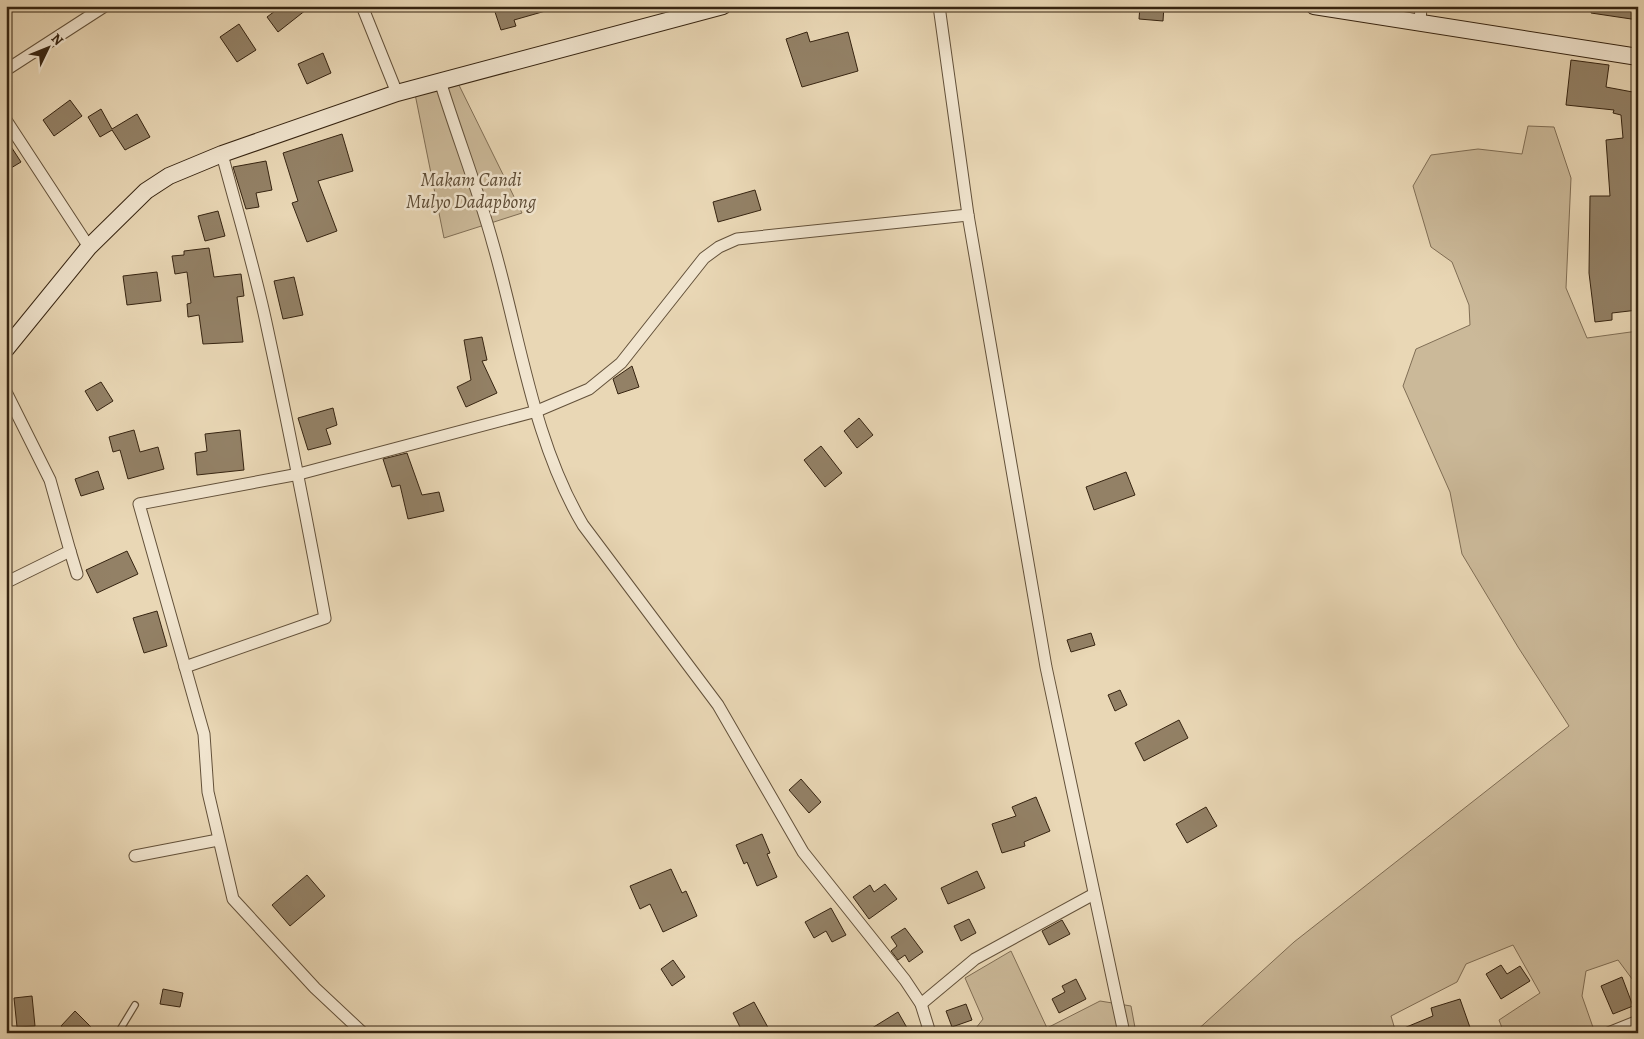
<svg xmlns="http://www.w3.org/2000/svg" width="1644" height="1039" font-family="Alegreya,serif">
  <style>
    .green { fill: #cbb999; stroke: #806e55 }
    .building { fill: #938166; stroke: #362411 }
    .lines { fill: none; stroke-linecap: round; stroke-linejoin: round }
    .lane-casing { stroke: #63513a; stroke-width: 8 }
    .street-casing { stroke: #63513a; stroke-width: 13 }
    .secondary-casing { stroke: #362411; stroke-width: 18 }
    .lane { stroke: #f1e5cf; stroke-width: 5.5 }
    .street { stroke: #f1e5cf; stroke-width: 11 }
    .secondary { stroke: #f1e5cf; stroke-width: 16 }
    .labels { text-anchor: middle; dominant-baseline: central; stroke-width: 5; stroke-linejoin: round; paint-order: stroke }
    .park-label { font-size: 19px; font-style: italic; fill: #5b4933; stroke: #f1e5cf }
  </style>
  <rect width="100%" height="100%" fill="#e9d7b5"/>
  <filter id="stains"><feTurbulence type="fractalNoise" baseFrequency=".004" numOctaves="4"/><feColorMatrix values="0 0 0 0 .2 0 0 0 0 .09 0 0 0 0 .02 0 0 0 .5 -.17"/></filter>
  <radialGradient id="worn" r=".72"><stop offset=".6" stop-color="#630" stop-opacity="0"/><stop offset="1" stop-color="#630" stop-opacity=".3"/></radialGradient>
  <g class="green">
    <path d="M455,77L522,213L444,238L414,89Z"/>
    <path d="M1528,126L1554,127L1571,178L1566,288L1587,338L1638,331V745L1635,747L1638,752V987L1618,960L1586,971L1582,996L1595,1033H1504L1499,1020L1540,993L1513,945L1466,964L1457,982L1391,1016L1396,1033H1194L1294,942L1569,726L1518,647L1462,554L1450,492L1403,386L1416,349L1470,325L1469,305L1452,262L1431,247L1413,186L1431,155L1478,149L1522,154Z"/>
    <path d="M1011,951L1047,1028L1100,1001L1131,1006L1136,1033H978L976,1028L983,1019L965,978Z"/>
  </g>
  <g class="building">
    <path d="M271,6H311L278,32L267,17L275,11Z"/>
    <path d="M493,6H548L549,10L514,20L516,26L501,30Z"/>
    <path d="M1140,6H1164L1163,21L1139,19Z"/>
    <path d="M1592,6H1638V20L1591,13Z"/>
    <path d="M239,24L256,50L237,62L220,37Z"/>
    <path d="M807,32L810,42L848,32L858,71L802,87L786,39Z"/>
    <path d="M323,53L331,73L307,84L298,64Z"/>
    <path d="M1571,60L1609,65L1606,87L1638,93L1636,268H1638V310L1612,313V320L1595,322L1589,273L1590,196H1610L1606,140L1623,138L1621,115L1613,113L1614,110L1566,105Z"/>
    <path d="M70,100L82,116L54,136L43,120Z"/>
    <path d="M101,109L112,129L137,114L150,137L125,150L112,130L100,137L88,117Z"/>
    <path d="M342,134L353,171L318,181L337,231L307,242L292,203L298,201L283,153Z"/>
    <path d="M6,139L21,162L6,171Z"/>
    <path d="M266,161L272,190L256,193L259,207L246,209L233,167Z"/>
    <path d="M755,190L761,210L718,222L713,202Z"/>
    <path d="M218,211L225,236L205,241L198,216Z"/>
    <path d="M209,248L214,277L241,274L244,296L237,297L243,342L203,344L199,315L188,317L187,304L191,303L187,272L175,274L172,256L184,255V251Z"/>
    <path d="M157,272L161,301L127,305L123,276Z"/>
    <path d="M294,277L303,315L283,319L274,281Z"/>
    <path d="M482,337L487,360L482,361L497,393L466,407L457,387L471,380L464,340Z"/>
    <path d="M632,366L639,387L618,394L613,379Z"/>
    <path d="M101,382L113,401L97,411L85,391Z"/>
    <path d="M333,408L337,425L326,429L331,444L308,450L298,418Z"/>
    <path d="M859,418L873,435L857,448L844,431Z"/>
    <path d="M134,430L140,452L158,447L164,469L128,479L120,450L113,452L109,437Z"/>
    <path d="M240,430L244,470L197,475L195,453L207,451L205,434Z"/>
    <path d="M821,446L842,473L825,487L804,460Z"/>
    <path d="M407,453L422,495L439,492L444,511L408,519L400,485L392,487L383,459Z"/>
    <path d="M98,471L104,489L81,496L75,479Z"/>
    <path d="M1126,472L1135,495L1094,510L1086,487Z"/>
    <path d="M127,551L138,574L97,593L86,570Z"/>
    <path d="M157,611L167,646L144,653L133,618Z"/>
    <path d="M1091,633L1095,645L1071,652L1067,640Z"/>
    <path d="M1120,690L1127,705L1115,711L1108,695Z"/>
    <path d="M1179,720L1188,738L1144,761L1135,743Z"/>
    <path d="M801,779L821,802L809,813L789,790Z"/>
    <path d="M1036,797L1050,831L1024,842L1025,846L1002,853L992,824L1016,816L1012,807Z"/>
    <path d="M1206,807L1217,826L1187,843L1176,824Z"/>
    <path d="M762,834L770,853L767,854L777,877L757,886L747,862L744,864L736,845Z"/>
    <path d="M671,869L682,893L686,891L697,916L663,932L650,904L640,909L630,886Z"/>
    <path d="M977,871L985,888L948,904L941,888Z"/>
    <path d="M307,875L325,896L290,926L272,905Z"/>
    <path d="M885,884L897,899L869,919L853,897L870,885L874,892Z"/>
    <path d="M831,908L846,935L832,942L826,931L814,938L805,922Z"/>
    <path d="M969,919L976,933L961,941L954,926Z"/>
    <path d="M1062,920L1070,934L1049,945L1042,931Z"/>
    <path d="M905,928L923,952L909,962L905,955L898,960L891,951L897,946L891,937Z"/>
    <path d="M673,960L685,977L672,986L661,969Z"/>
    <path d="M1501,965L1507,974L1520,966L1530,981L1501,999L1486,974Z"/>
    <path d="M1622,977L1633,1006L1613,1014L1601,986Z"/>
    <path d="M1076,979L1086,999L1059,1013L1052,999L1065,992L1062,986Z"/>
    <path d="M163,989L183,993L180,1007L160,1004Z"/>
    <path d="M32,996L35,1026L17,1027L14,998Z"/>
    <path d="M1460,999L1472,1033H1392L1433,1016L1431,1008Z"/>
    <path d="M754,1002L771,1033H743L733,1013Z"/>
    <path d="M966,1004L972,1020L952,1027L946,1011Z"/>
    <path d="M75,1011L97,1033H69L61,1026Z"/>
    <path d="M898,1012L910,1033H864Z"/>
  </g>
  <g class="lines">
    <g class="lane-casing">
      <path id="lane" d="M118,1033L135,1005"/>
    </g>
    <g class="street-casing">
      <g id="street">
        <path d="M362,6L397,93"/>
        <path d="M676,6L678,17"/>
        <path d="M939,6L968,215L1046,667L1124,1033"/>
        <path d="M1420,23L1421,6"/>
        <path d="M6,70L105,6"/>
        <path d="M440,81C457,136 478,189 493,244C520,337 533,441 583,525L718,705L803,852L905,980L921,1004L930,1033"/>
        <path d="M6,120L89,247"/>
        <path d="M6,392L50,480L70,551L7,582"/>
        <path d="M70,551L77,574"/>
        <path d="M185,667L325,618C307,520 288,424 267,327C255,269 237,211 222,154"/>
        <path d="M135,856L218,840"/>
        <path d="M921,1004L975,959L1094,894"/>
        <path d="M363,1033L315,988L233,899L208,792L204,734L139,504L299,474L537,411L589,389L621,363L704,258L719,247L737,239L968,215"/>
        <path d="M1608,1033L1638,1021"/>
      </g>
    </g>
    <g class="secondary-casing">
      <g id="secondary">
        <path d="M1314,6L1638,57"/>
        <path d="M6,349L89,247L146,191L169,176L222,154L397,93L723,6"/>
      </g>
    </g>
    <use href="#lane" class="lane"/>
    <use href="#street" class="street"/>
    <use href="#secondary" class="secondary"/>
  </g>
  <g class="labels">
    <g class="park-label">
      <text x="471" y="180">Makam Candi<tspan x="471" dy="22">Mulyo Dadapbong</tspan></text>
    </g>
  </g>
  <rect width="1644" height="1039" fill="none" stroke="#e9d7b5" stroke-width="25"/>
  <rect x="8" y="8" width="1629" height="1024" fill="none" stroke="#362411" stroke-width="2.5"/>
  <rect x="12" y="12" width="1619" height="1014" fill="none" stroke="#362411"/>
  <g transform="translate(48 48) rotate(47)" stroke="#f1e5cf" stroke-width="4" paint-order="stroke">
  <path d="M0-4L9 19L0 12L-9 19Z" fill="#362411"/>
  <text y="-8" font-size="14" font-weight="bold" text-anchor="middle" fill="#362411">N</text>
  </g>
  <rect width="100%" height="100%" filter="url(#stains)"/>
  <rect width="100%" height="100%" fill="url(#worn)"/>
</svg>
